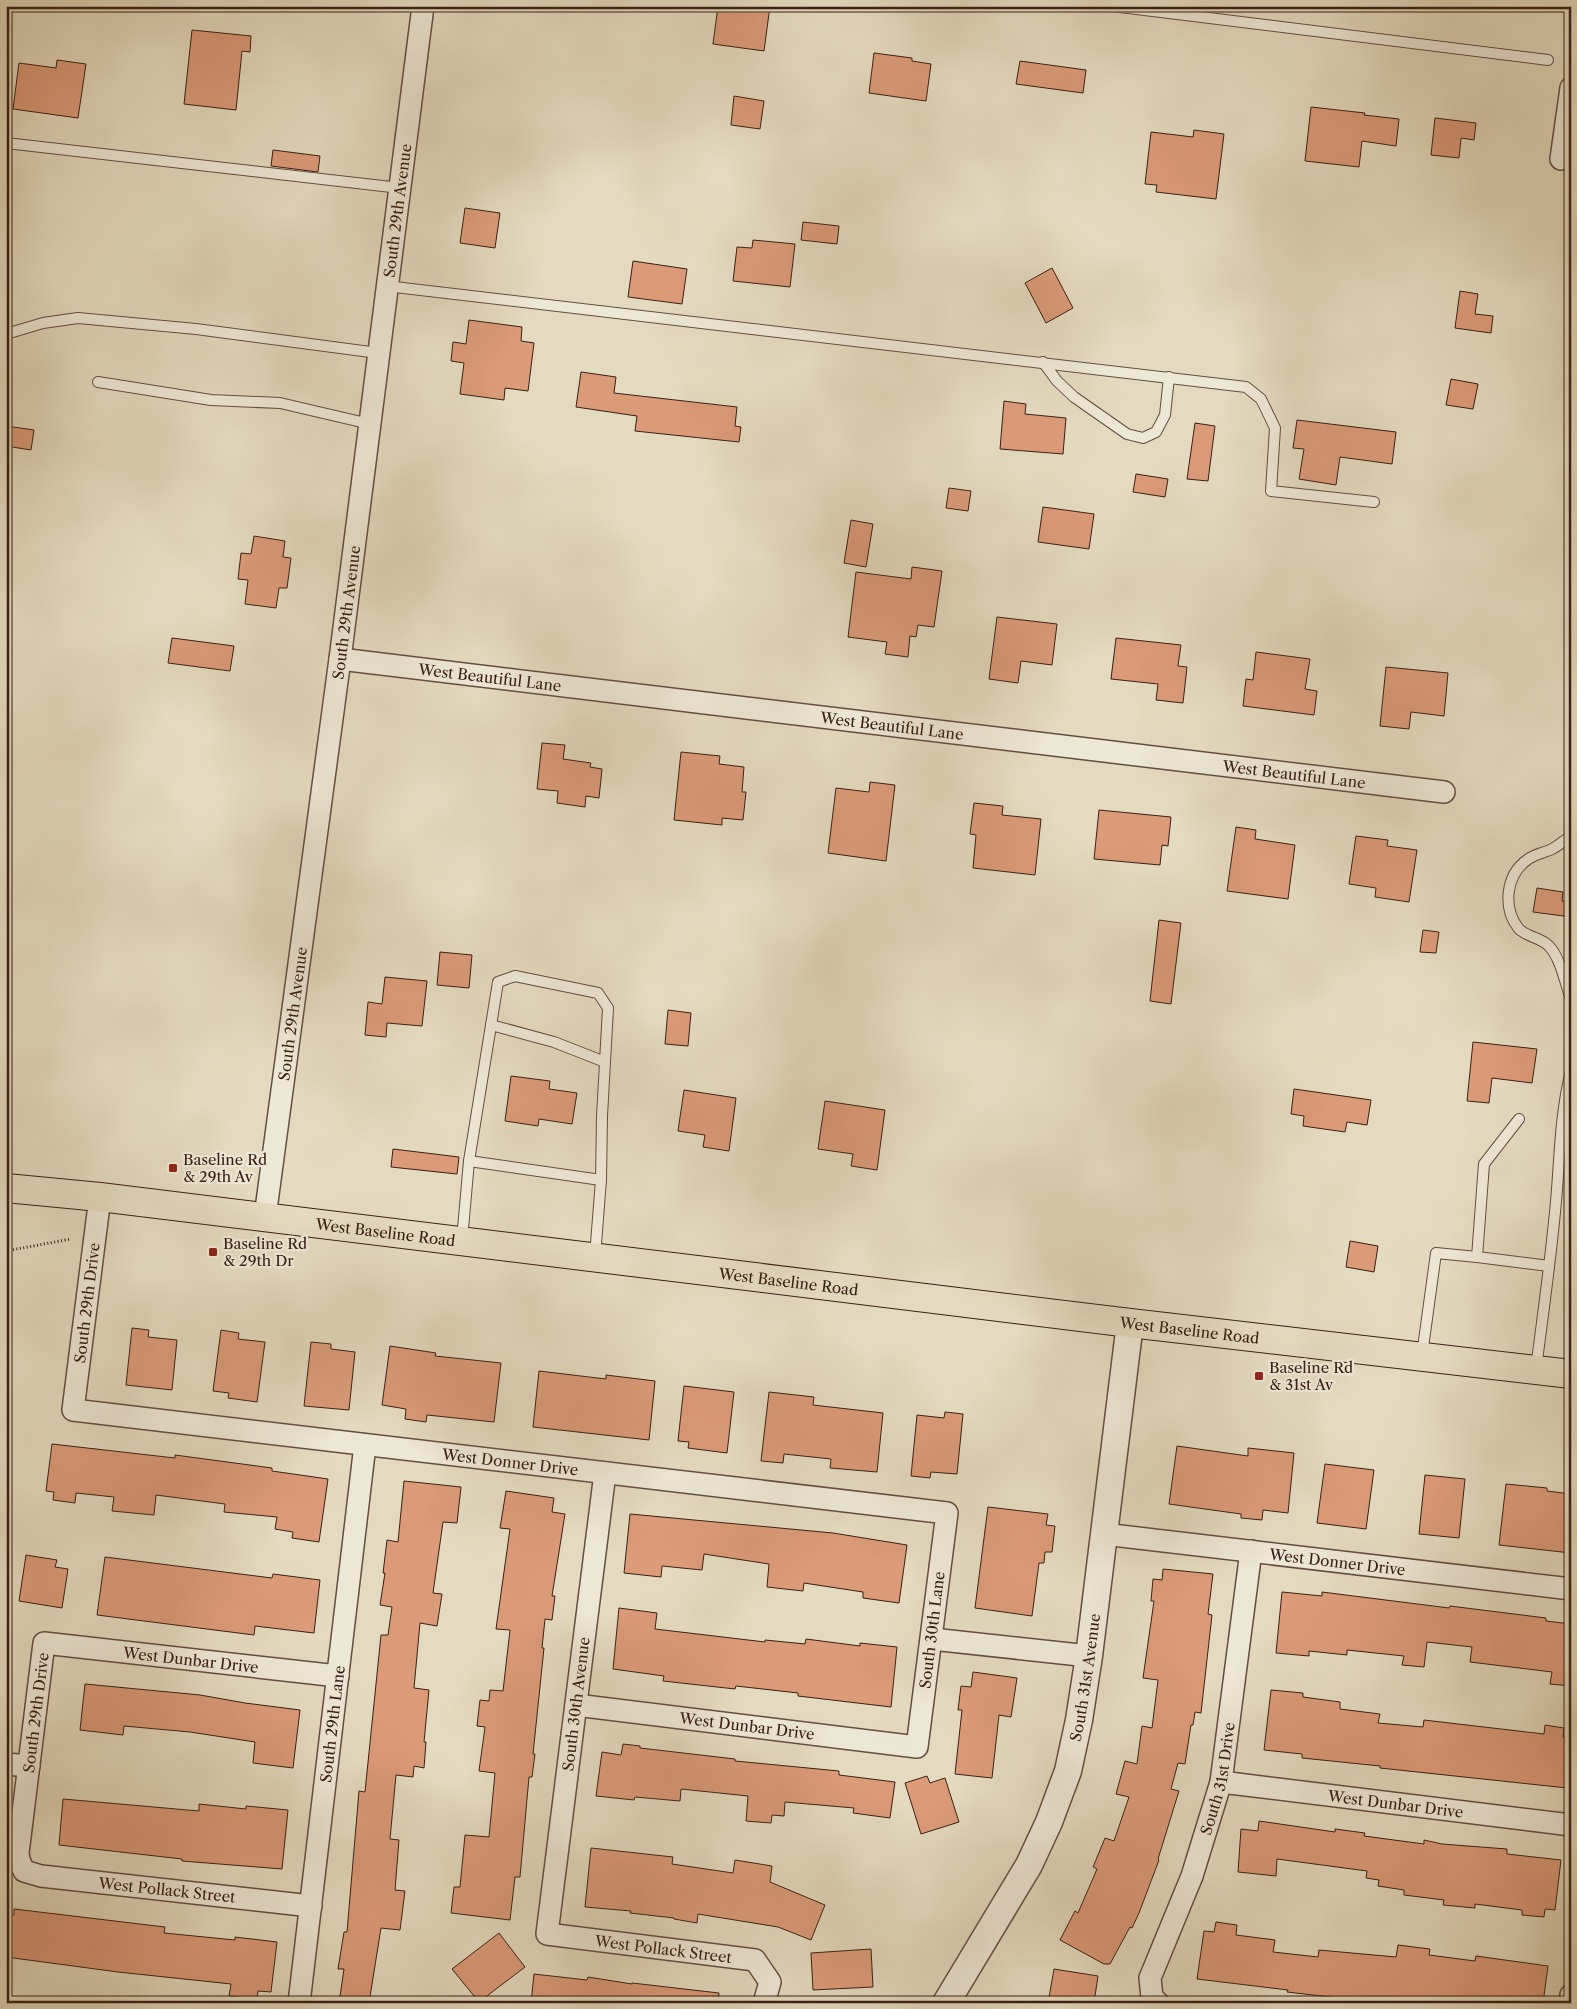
<svg xmlns="http://www.w3.org/2000/svg" width="1577" height="2009" font-family="'Libre Caslon Text',serif">
  <style>
    .building { fill: #db9a78; stroke: #392015 }
    .lines { fill: none; stroke-linecap: round; stroke-linejoin: round }
    .service-casing { stroke: #644e40; stroke-width: 12 }
    .minor-casing { stroke: #644e40; stroke-width: 24 }
    .tertiary-casing { stroke: #644e40; stroke-width: 29 }
    .primary-casing { stroke: #392015; stroke-width: 30 }
    .path { stroke: #392015; stroke-width: 3; stroke-dasharray: 1 2.5; stroke-linecap: butt }
    .service { stroke: #ede7d5; stroke-width: 10 }
    .minor { stroke: #ede7d5; stroke-width: 21 }
    .tertiary { stroke: #ede7d5; stroke-width: 26 }
    .primary { stroke: #e4dabf; stroke-width: 28 }
    .poi-dot { fill: #8f2418; stroke: #ede7d5; stroke-width: 2 }
    .labels { text-anchor: middle; dominant-baseline: central; stroke-width: 4.5; stroke-linejoin: round; paint-order: stroke }
    .street-label { font-size: 15px; fill: #392015; stroke: #ede7d5 }
    .poi-label { font-size: 15px; fill: #392015; stroke: #ede7d5; text-anchor: start }
  </style>
  <rect width="100%" height="100%" fill="#e4dabf"/>
  <filter id="stains"><feTurbulence type="fractalNoise" baseFrequency=".004" numOctaves="4"/><feColorMatrix values="0 0 0 0 .2 0 0 0 0 .09 0 0 0 0 .02 0 0 0 .5 -.17"/></filter>
  <radialGradient id="worn" r=".72"><stop offset=".6" stop-color="#630" stop-opacity="0"/><stop offset="1" stop-color="#630" stop-opacity=".3"/></radialGradient>
  <g class="building">
    <path d="M718,6H770L764,51L713,44Z"/>
    <path d="M192,30L251,36L250,52L242,51L236,110L184,104Z"/>
    <path d="M874,53L912,58V61L931,64L926,101L869,93Z"/>
    <path d="M57,60L86,64L78,118L13,109L19,63L56,68Z"/>
    <path d="M1020,61L1086,70L1083,93L1016,84Z"/>
    <path d="M734,96L764,101L760,129L731,125Z"/>
    <path d="M1311,107L1365,113L1364,115L1399,119L1396,146L1362,141L1359,167L1305,161Z"/>
    <path d="M1435,118L1476,123L1474,140L1461,138L1459,158L1431,155Z"/>
    <path d="M1194,130L1224,134L1216,199L1156,192L1157,185L1145,184L1151,132L1193,137Z"/>
    <path d="M273,150L320,156L318,172L271,166Z"/>
    <path d="M465,208L500,213L495,248L460,243Z"/>
    <path d="M803,222L839,226L837,244L801,240Z"/>
    <path d="M753,240L795,244L790,287L733,281L737,247L752,248Z"/>
    <path d="M633,261L687,269L682,304L628,297Z"/>
    <path d="M1052,268L1073,308L1046,323L1025,283Z"/>
    <path d="M1460,291L1478,294L1475,314L1493,316L1491,333L1455,328Z"/>
    <path d="M469,320L522,327L521,341L534,343L528,391L505,388L504,400L460,394L464,363L451,361L453,342L466,344Z"/>
    <path d="M581,372L616,377L614,393L737,407L735,426L741,427L739,442L635,431L637,416L576,407Z"/>
    <path d="M1451,379L1478,384L1473,409L1446,405Z"/>
    <path d="M1004,401L1026,404L1025,414L1066,418L1063,454L1000,449Z"/>
    <path d="M1297,420L1396,432L1392,464L1340,457L1336,485L1299,479L1304,449L1293,448Z"/>
    <path d="M1195,423L1215,426L1208,481L1187,479Z"/>
    <path d="M6,426L34,430L31,450L6,446Z"/>
    <path d="M1136,474L1168,479L1165,497L1133,492Z"/>
    <path d="M949,488L971,491L968,511L946,508Z"/>
    <path d="M1043,507L1094,514L1089,549L1038,542Z"/>
    <path d="M851,520L873,524L866,567L844,563Z"/>
    <path d="M254,536L285,541L283,557L291,558L287,588H279L276,608L245,604L248,580L238,579L241,553L251,554Z"/>
    <path d="M912,567L942,571L934,627L918,625L916,637L910,636L908,657L885,654L887,642L848,637L856,572L911,579Z"/>
    <path d="M997,617L1057,624L1052,665L1021,661L1018,683L989,679Z"/>
    <path d="M172,638L234,646L230,671L168,663Z"/>
    <path d="M1116,638L1181,645L1178,666L1187,667L1183,703L1156,700L1158,684L1111,679Z"/>
    <path d="M1256,652L1310,659L1305,689L1317,691L1314,715L1243,706L1246,679L1253,680Z"/>
    <path d="M1386,667L1448,673L1444,716L1411,712L1409,729L1380,726Z"/>
    <path d="M542,743L565,745L563,759L591,763L590,767L602,769L599,798L586,796L585,807L557,803L558,791L537,789Z"/>
    <path d="M681,752L720,756L719,764L744,767L742,792H746L743,820L722,818V825L674,820Z"/>
    <path d="M870,782L895,785L886,861L828,853L836,788L869,792Z"/>
    <path d="M974,803L1003,806L1002,815L1041,819L1035,875L973,868L976,835L970,834Z"/>
    <path d="M1099,810L1171,817L1168,846L1162,845L1160,865L1094,859Z"/>
    <path d="M1236,827L1256,830L1255,839L1295,845L1288,899L1227,891Z"/>
    <path d="M1356,836L1388,840L1387,846L1417,850L1409,902L1375,897L1376,888L1349,884Z"/>
    <path d="M1537,888L1563,892L1562,901L1571,902V917L1533,912Z"/>
    <path d="M1159,920L1181,923L1171,1004L1150,1001Z"/>
    <path d="M1423,930L1439,932L1436,953L1420,952Z"/>
    <path d="M440,952L472,955L469,988L437,985Z"/>
    <path d="M385,977L427,981L422,1026L387,1023L386,1037L365,1035L368,1002L382,1004Z"/>
    <path d="M668,1010L691,1013L688,1046L665,1044Z"/>
    <path d="M1473,1042L1537,1049L1532,1083L1492,1078L1489,1103L1467,1101Z"/>
    <path d="M511,1076L550,1081L549,1089L577,1093L572,1124L539,1119L538,1126L505,1121Z"/>
    <path d="M1294,1089L1371,1100L1367,1125L1347,1122L1345,1132L1303,1126L1304,1116L1291,1114Z"/>
    <path d="M684,1090L736,1098L729,1151L703,1147L705,1135L678,1131Z"/>
    <path d="M825,1101L885,1110L877,1170L851,1166L853,1154L818,1149Z"/>
    <path d="M393,1149L459,1157L457,1174L391,1167Z"/>
    <path d="M1350,1241L1378,1246L1374,1272L1346,1267Z"/>
    <path d="M132,1328L149,1330L148,1337L177,1340L172,1390L126,1385Z"/>
    <path d="M221,1330L239,1333L238,1339L265,1342L257,1402L228,1398L229,1393L213,1391Z"/>
    <path d="M311,1342L331,1344V1349L355,1352L349,1410L304,1406Z"/>
    <path d="M390,1346L436,1353L435,1356L501,1363L494,1422L427,1415L426,1422L405,1419L406,1409L382,1405Z"/>
    <path d="M539,1371L606,1379V1375L655,1381L649,1440L533,1427Z"/>
    <path d="M684,1386L734,1392L727,1453L688,1448L689,1442L678,1441Z"/>
    <path d="M769,1392L814,1397L813,1405L883,1413L877,1472L830,1468L831,1459L784,1454L783,1463L761,1461Z"/>
    <path d="M945,1412L963,1414L957,1474L931,1472L930,1478L911,1476L917,1415L944,1418Z"/>
    <path d="M52,1444L175,1458V1455L272,1468V1471L328,1479L319,1542L292,1538L293,1532L275,1529L277,1517L224,1512L225,1504L156,1495L154,1515L112,1511L114,1497L76,1493L75,1503L53,1500L54,1492L46,1491Z"/>
    <path d="M1177,1446L1248,1456V1448L1294,1453L1288,1513L1263,1510L1262,1520L1241,1518V1514L1169,1504Z"/>
    <path d="M1325,1464L1374,1470L1366,1529L1317,1523Z"/>
    <path d="M1425,1475L1465,1479L1459,1538L1419,1534Z"/>
    <path d="M404,1481L461,1487L457,1523L443,1522L433,1593L442,1594L437,1626L420,1623L414,1688L429,1690L424,1742H426L424,1768L414,1766L413,1777L396,1775L390,1839L399,1840L395,1890L405,1891L400,1930L381,1928L369,2003H339L344,1969H338L344,1932H347L359,1791L365,1792L381,1635H388L392,1607L380,1605L385,1573H383L387,1540L398,1542Z"/>
    <path d="M1506,1484L1547,1488V1491L1571,1494V1553L1499,1545Z"/>
    <path d="M506,1491L554,1498L552,1512L565,1514L552,1596H555L552,1620L545,1619L542,1648H544L533,1754H535L532,1777H529L520,1877H515L510,1920L451,1913L454,1887H460L465,1835L489,1837L495,1773L479,1771L485,1727L477,1726L480,1700L489,1701L490,1690L503,1691L510,1630L496,1629L510,1529L500,1528Z"/>
    <path d="M988,1507L1048,1514L1046,1525L1055,1526L1052,1552H1045L1044,1563H1039L1032,1616L975,1608Z"/>
    <path d="M630,1514L833,1533L907,1545L899,1603L863,1598V1592L804,1583L803,1591L767,1587L769,1564L704,1554L702,1570L662,1566L661,1577L624,1573Z"/>
    <path d="M26,1555L57,1560L55,1567L68,1569L62,1608L19,1601Z"/>
    <path d="M105,1557L272,1578L273,1574L320,1580L314,1633L255,1626L254,1635L97,1615Z"/>
    <path d="M1163,1569L1213,1574L1208,1614L1212,1615L1201,1713L1195,1712L1193,1725H1191L1185,1764L1178,1763L1171,1789L1179,1791L1158,1859L1159,1860L1139,1913L1132,1928L1130,1927L1110,1964H1104L1060,1940L1075,1911L1078,1913L1097,1869L1093,1867L1105,1838L1114,1841L1129,1797L1116,1794L1125,1761L1137,1764L1142,1726L1152,1728L1158,1680L1143,1678L1154,1601H1151L1153,1579L1162,1580Z"/>
    <path d="M1282,1592L1322,1596V1592L1449,1608L1450,1606L1546,1618V1621L1571,1624V1686L1550,1684L1552,1672L1470,1662L1472,1647L1427,1642L1424,1667L1402,1665L1404,1656L1347,1650V1655L1309,1651V1656L1276,1653Z"/>
    <path d="M619,1608L657,1613L655,1629L765,1642V1640L805,1644L806,1639L860,1646V1643L897,1647L891,1707L798,1696V1693L736,1686L735,1689L663,1681L664,1676L613,1669Z"/>
    <path d="M973,1672L1017,1678L1011,1717L999,1715L992,1778L955,1774L962,1710H958L961,1686L971,1687Z"/>
    <path d="M85,1684L200,1695L245,1703L300,1710L293,1768L253,1763L255,1742L190,1732L124,1726L123,1735L80,1730Z"/>
    <path d="M1271,1690L1303,1693V1697L1340,1702V1709L1380,1714L1378,1723L1423,1727L1424,1720L1544,1734L1545,1725L1564,1728L1563,1737L1571,1738V1758L1567,1788L1380,1768V1766L1302,1758V1754L1264,1750Z"/>
    <path d="M623,1744L640,1746V1748L735,1759V1761L839,1771V1775L895,1782L890,1818L853,1813L854,1808L785,1802L784,1816L772,1815L771,1823L746,1821L748,1796L681,1789L680,1801L635,1797L634,1800L596,1796L602,1752L621,1755Z"/>
    <path d="M927,1776L930,1783L945,1778L959,1822L921,1834L905,1783Z"/>
    <path d="M63,1799L199,1811V1804L246,1809V1806L288,1810L282,1869L182,1861V1859L59,1845Z"/>
    <path d="M1259,1821L1335,1832V1829L1365,1833L1364,1836L1424,1844V1840L1442,1844L1507,1849V1854L1561,1860L1555,1910L1545,1909L1544,1917L1522,1915V1910L1475,1904V1908L1443,1905L1444,1900L1404,1895V1890L1378,1886L1379,1880L1366,1878L1367,1871L1277,1859L1276,1876L1238,1872L1241,1829L1258,1831Z"/>
    <path d="M591,1848L673,1857L672,1864L733,1873L735,1860L772,1866L770,1882L825,1905L811,1940L778,1927L698,1914L697,1923L674,1919V1918L630,1913L631,1911L585,1907Z"/>
    <path d="M14,1909L165,1927L164,1933L235,1940V1937L277,1942L271,1992L258,1991L257,1999L229,1996L231,1984L118,1972L6,1957V1914L14,1915Z"/>
    <path d="M1216,1922L1237,1925L1236,1935L1275,1940L1273,1952L1318,1957L1319,1950L1396,1957L1398,1945L1430,1949L1429,1955L1475,1961L1476,1956L1548,1966L1543,2003H1381L1287,1992L1288,1990L1197,1979L1204,1931L1214,1932Z"/>
    <path d="M499,1933L525,1967L479,2002L452,1969Z"/>
    <path d="M871,1949L873,1987L813,1990L811,1953Z"/>
    <path d="M1054,1969L1098,1976L1094,2003H1048Z"/>
    <path d="M534,1974L587,1980L588,1977L632,1984V1983L719,1993L718,2003H531Z"/>
  </g>
  <g class="lines">
    <g class="service-casing">
      <g id="service">
        <path d="M1112,6L1548,60"/>
        <path d="M6,143L400,188"/>
        <path d="M386,286L1246,387L1261,399L1275,428L1271,491L1374,502"/>
        <path d="M6,334L43,323L78,318L196,329L378,353"/>
        <path d="M1043,362L1057,381L1074,397L1127,434L1143,438L1156,432L1165,415L1169,377"/>
        <path d="M98,382L211,400L280,403L370,424"/>
        <path d="M1571,836C1565,840 1558,846 1552,849C1544,853 1534,854 1527,860C1506,875 1502,908 1519,929C1527,937 1542,938 1549,946C1561,959 1565,983 1571,999"/>
        <path d="M491,1025L554,1042L605,1062"/>
        <path d="M1519,1119L1484,1164L1477,1257L1549,1266"/>
        <path d="M469,1161L601,1180"/>
        <path d="M462,1240L469,1161L498,982L515,976L598,993L608,1008L602,1116L601,1180L595,1256"/>
        <path d="M1422,1355L1436,1253L1477,1257"/>
        <path d="M1536,1368C1543,1316 1550,1264 1555,1212C1560,1165 1559,1118 1571,1071"/>
      </g>
    </g>
    <g class="minor-casing">
      <g id="minor">
        <path d="M1561,159L1571,88"/>
        <path id="s1" d="M340,659L1444,792"/>
        <path id="s2" d="M100,1197L73,1410L947,1513L917,1747L576,1705"/>
        <path id="s3" d="M265,1217L340,659L423,6"/>
        <path id="s4" d="M605,1473L547,1934L755,1960L770,1982L764,2003"/>
        <path id="s5" d="M1104,1534L1571,1589"/>
        <path d="M932,1639L1089,1656"/>
        <path d="M6,1764L29,1766"/>
        <path id="s6" d="M1221,1782L1571,1825"/>
        <path id="s7" d="M311,1906L41,1876L24,1871L19,1860L18,1853L44,1643L338,1676"/>
        <path id="s8" d="M299,2003L365,1445"/>
        <path id="s9" d="M1158,2003L1152,1997L1150,1978L1192,1876L1221,1782L1251,1551"/>
        <path d="M1570,2003L1571,1995"/>
      </g>
    </g>
    <g class="tertiary-casing">
      <g id="tertiary">
        <path id="s10" d="M946,2003L1029,1865L1049,1822L1068,1771L1079,1720L1089,1656L1130,1323"/>
      </g>
    </g>
    <g class="primary-casing">
      <g id="primary">
        <path id="s11" d="M6,1188L100,1197L1130,1323L1571,1374"/>
      </g>
    </g>
    <g class="path">
      <path d="M6,1251L71,1239"/>
      <path d="M6,1363L10,1410L6,1437"/>
    </g>
    <use href="#service" class="service"/>
    <use href="#minor" class="minor"/>
    <use href="#tertiary" class="tertiary"/>
    <use href="#primary" class="primary"/>
  </g>
  <g class="poi-dot">
    <rect x="168" y="1163" width="10" height="10" rx="2.5"/>
    <rect x="208" y="1247" width="10" height="10" rx="2.5"/>
    <rect x="1254" y="1371" width="10" height="10" rx="2.5"/>
  </g>
  <g class="labels">
    <g class="street-label">
      <text stroke="none"><textPath href="#s3" startOffset="1015">South 29th Avenue</textPath></text>
      <text stroke="none"><textPath href="#s3" startOffset="610">South 29th Avenue</textPath></text>
      <text stroke="none"><textPath href="#s1" startOffset="151">West Beautiful Lane</textPath></text>
      <text stroke="none"><textPath href="#s1" startOffset="556">West Beautiful Lane</textPath></text>
      <text stroke="none"><textPath href="#s1" startOffset="961">West Beautiful Lane</textPath></text>
      <text stroke="none"><textPath href="#s3" startOffset="205">South 29th Avenue</textPath></text>
      <text stroke="none"><textPath href="#s11" startOffset="382">West Baseline Road</textPath></text>
      <text stroke="none"><textPath href="#s11" startOffset="788">West Baseline Road</textPath></text>
      <text transform="translate(87 1303) rotate(-83)">South 29th Drive</text>
      <text stroke="none"><textPath href="#s11" startOffset="1192">West Baseline Road</textPath></text>
      <text stroke="none"><textPath href="#s2" startOffset="655">West Donner Drive</textPath></text>
      <text stroke="none"><textPath href="#s5" startOffset="235">West Donner Drive</textPath></text>
      <text transform="translate(932 1630) rotate(-83)">South 30th Lane</text>
      <text stroke="none"><textPath href="#s7" startOffset="668">West Dunbar Drive</textPath></text>
      <text stroke="none"><textPath href="#s10" startOffset="358">South 31st Avenue</textPath></text>
      <text transform="translate(576 1704) rotate(-83)">South 30th Avenue</text>
      <text stroke="none"><textPath href="#s7" startOffset="450">South 29th Drive</textPath></text>
      <text stroke="none"><textPath href="#s8" startOffset="281">South 29th Lane</textPath></text>
      <text transform="translate(747 1726) rotate(7)">West Dunbar Drive</text>
      <text stroke="none"><textPath href="#s9" startOffset="239">South 31st Drive</textPath></text>
      <text stroke="none"><textPath href="#s6" startOffset="176">West Dunbar Drive</textPath></text>
      <text transform="translate(167 1890) rotate(6)">West Pollack Street</text>
      <text stroke="none"><textPath href="#s4" startOffset="582">West Pollack Street</textPath></text>
    </g>
    <g class="poi-label">
      <text x="183" y="1159">Baseline Rd<tspan x="183" dy="17">&amp; 29th Av</tspan></text>
      <text x="223" y="1243">Baseline Rd<tspan x="223" dy="17">&amp; 29th Dr</tspan></text>
      <text x="1269" y="1367">Baseline Rd<tspan x="1269" dy="17">&amp; 31st Av</tspan></text>
    </g>
  </g>
  <rect width="1577" height="2009" fill="none" stroke="#e4dabf" stroke-width="25"/>
  <rect x="8" y="8" width="1562" height="1994" fill="none" stroke="#392015" stroke-width="2.5"/>
  <rect x="12" y="12" width="1552" height="1984" fill="none" stroke="#392015"/>
  <rect width="100%" height="100%" filter="url(#stains)"/>
  <rect width="100%" height="100%" fill="url(#worn)"/>
</svg>
